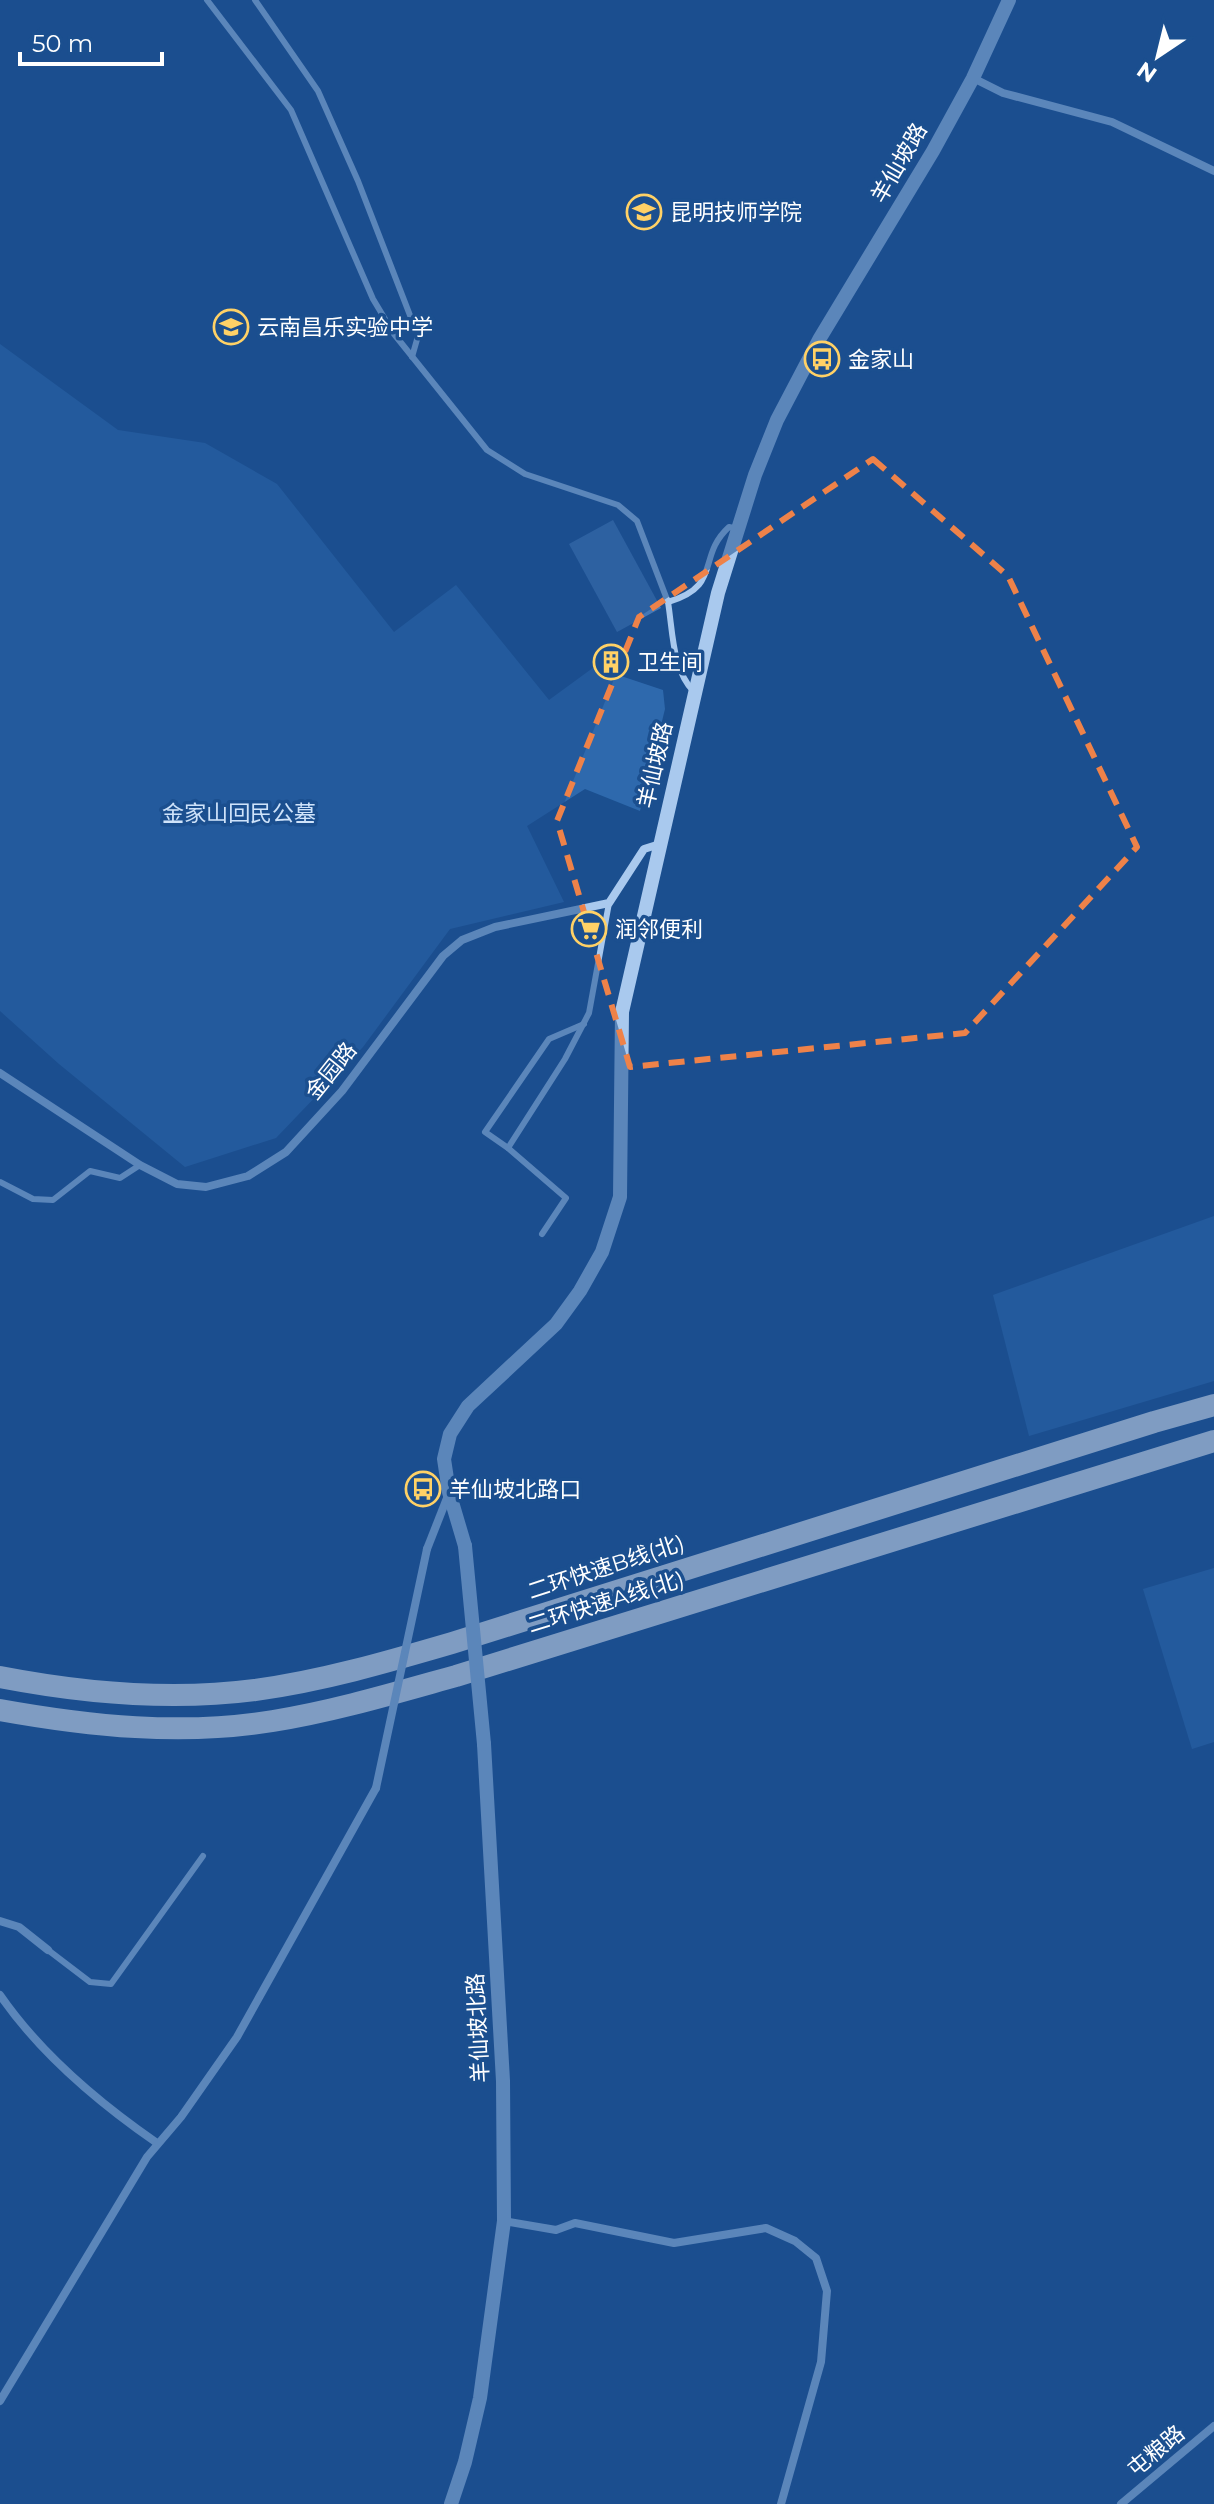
<svg xmlns="http://www.w3.org/2000/svg" width="1214" height="2504" font-family="Montserrat,'Noto Sans SC',sans-serif">
  <style>
    .green { fill: #2e69ad }
    .building { fill: #4478b7 }
    .lines { fill: none; stroke-linecap: round; stroke-linejoin: round }
    .service { stroke: #a9c9ee; stroke-width: 6 }
    .minor { stroke: #a9c9ee; stroke-width: 8 }
    .tertiary { stroke: #a9c9ee; stroke-width: 14 }
    .trunk { stroke: #f8faff; stroke-width: 22 }
    .minor-bridge { stroke: #a9c9ee; stroke-width: 8 }
    .tertiary-bridge { stroke: #a9c9ee; stroke-width: 14 }
    .marked { fill: none; stroke: #ee8249; stroke-width: 6; stroke-dasharray: 16 10; stroke-linejoin: round }
    .labels { text-anchor: middle; dominant-baseline: central; stroke-width: 7; stroke-linejoin: round; paint-order: stroke }
    .street-label { font-size: 22px; fill: #fff; stroke: #1b4f8f }
    .poi-label { font-size: 22px; fill: #fff; stroke: #1b4f8f; text-anchor: start }
    .park-label { font-size: 22px; fill: #cfe3fa; stroke: #1b4f8f }
  </style>
  <rect width="100%" height="100%" fill="#1b4f8f"/>
  <g class="green">
    <path d="M0,344L118,430L205,443L277,484L394,632L456,585L549,700L601,662L615,674L663,690L665,709L640,811L585,789L527,826L564,902L450,929L363,1047L276,1138L185,1167L59,1064L0,1011Z"/>
    <path d="M1214,1216V1381L1029,1436L993,1295Z"/>
    <path d="M1214,1568V1742L1192,1749L1143,1589Z"/>
  </g>
  <g class="building">
    <path d="M613,520L661,608L617,632L569,544Z"/>
    <path d="M612,649L624,659L611,675L599,665Z"/>
  </g>
  <g class="lines">
    <g class="service">
      <path d="M207,0L291,110L373,299L394,334L487,450L525,474L618,505L637,521L668,602C723,586 696,557 729,527L738,529"/>
      <path d="M255,0L318,91L358,181L418,336L412,357"/>
      <path d="M668,602C673,633 672,669 694,692"/>
      <path d="M508,1148L485,1132L549,1039L584,1024"/>
      <path d="M0,1182L33,1199L53,1200L90,1171L120,1178L140,1165"/>
      <path d="M542,1234L566,1198L508,1148L565,1059L589,1013L609,903"/>
      <path d="M48,1950L90,1982L111,1984L203,1856"/>
    </g>
    <g class="minor">
      <path d="M973,78L1003,93L1112,122L1214,171"/>
      <path d="M0,1073L140,1165L177,1184L206,1187L248,1176L286,1152L342,1091L443,956L462,940L495,927L609,903L644,849L660,844"/>
      <path d="M427,1549L449,1493"/>
      <path d="M0,1921L19,1927L48,1950"/>
      <path d="M0,1995C40,2053 99,2103 157,2143"/>
      <path d="M504,2221L556,2230L575,2223L674,2243L766,2228L795,2241L816,2258L827,2291L821,2362L781,2504"/>
      <path d="M0,2401L147,2157L181,2117L237,2037L376,1788"/>
      <path d="M1121,2504L1214,2426"/>
    </g>
    <g class="tertiary">
      <path d="M465,1546L449,1492L444,1459L450,1434L468,1406L556,1324L580,1291L602,1252L620,1197L622,1012L718,593L755,475L777,420L820,338L933,151L973,78L1009,0"/>
      <path d="M451,2504L465,2462L480,2398L504,2221L503,2081L484,1744"/>
    </g>
    <g class="trunk">
      <path d="M0,1677C83,1693 171,1701 255,1690C322,1681 387,1662 452,1643L1154,1422L1214,1405"/>
      <path d="M0,1710C89,1726 182,1736 273,1721C335,1711 395,1693 456,1676L1214,1441"/>
    </g>
    <path class="minor-bridge" d="M376,1788L427,1549"/>
    <path class="tertiary-bridge" d="M465,1546L484,1744"/>
  </g>
  <path d="M0 0H1214V2504H0ZM873,459L1008,576L1137,847L965,1033L630,1067L557,821L639,617Z" fill="#1b4f8f" fill-opacity=".55" fill-rule="evenodd"/>
  <path class="marked" d="M873,459L1008,576L1137,847L965,1033L630,1067L557,821L639,617Z"/>
  <defs>
    <g id="university-ring" transform="scale(1.8)"><circle r="9.5" fill="#1b4f8f" stroke="#ffd166" stroke-width="1.5"/><path d="M0-5L7-2L0 1L-7-2ZM-4 1L0 2.5L4 1V4Q0 6-4 4Z" fill="#ffd166"/></g>
    <g id="school-ring" transform="scale(1.8)"><circle r="9.5" fill="#1b4f8f" stroke="#ffd166" stroke-width="1.5"/><path d="M0-5L7-2L0 1L-7-2ZM-4 1L0 2.5L4 1V4Q0 6-4 4Z" fill="#ffd166"/></g>
    <g id="bus-ring" transform="scale(1.8)"><circle r="9.5" fill="#1b4f8f" stroke="#ffd166" stroke-width="1.5"/><path d="M-5-6H5V4H4V6H2V4H-2V6H-4V4H-5ZM-3.5-4V0h7V-4ZM-3.5 1.2v1.5H-2V1.2ZM2 1.2v1.5H3.5V1.2Z" fill="#ffd166"/></g>
    <g id="building-ring" transform="scale(1.8)"><circle r="9.5" fill="#1b4f8f" stroke="#ffd166" stroke-width="1.5"/><path d="M-4-6H4V6H1V3H-1V6H-4ZM-2.5-4.3h1.7v1.8h-1.7ZM.8-4.3h1.7v1.8H.8ZM-2.5-1h1.7V.8h-1.7ZM.8-1h1.7V.8H.8Z" fill="#ffd166"/></g>
    <g id="supermarket-ring" transform="scale(1.8)"><circle r="9.5" fill="#1b4f8f" stroke="#ffd166" stroke-width="1.5"/><path d="M-6-5.5h2.5l.6 2H6L4.5 2H-2.5L-4.4-4H-6ZM-1.5 3.2a1.3 1.3 0 1 0 .1 0ZM3 3.2a1.3 1.3 0 1 0 .1 0Z" fill="#ffd166"/></g>
  </defs>
  <g fill-rule="evenodd">
    <use href="#university-ring" x="644" y="212"/>
    <use href="#school-ring" x="231" y="327"/>
    <use href="#bus-ring" x="822" y="359"/>
    <use href="#building-ring" x="611" y="662"/>
    <use href="#supermarket-ring" x="589" y="929"/>
    <use href="#bus-ring" x="423" y="1489"/>
  </g>
  <g class="labels">
    <g class="street-label">
      <text transform="translate(899 163) rotate(-60)">羊仙坡路</text>
      <text transform="translate(655 765) rotate(-77)">羊仙坡路</text>
      <text transform="translate(331 1071) rotate(-51)">金园路</text>
      <text transform="translate(606 1567) rotate(-18)">二环快速B线(北)</text>
      <text transform="translate(606 1602) rotate(-17)">二环快速A线(北)</text>
      <text transform="translate(478 2028) rotate(-93)">羊仙坡北路</text>
      <text transform="translate(1156 2451) rotate(-40)">屯粮路</text>
    </g>
    <g class="poi-label">
      <text x="670" y="212">昆明技师学院</text>
      <text x="257" y="327">云南昌乐实验中学</text>
      <text x="848" y="359">金家山</text>
      <text x="637" y="662">卫生间</text>
      <text x="615" y="929">润邻便利</text>
      <text x="449" y="1489">羊仙坡北路口</text>
    </g>
    <g class="park-label">
      <text x="239" y="813">金家山回民公墓</text>
    </g>
  </g>
  <g transform="translate(1158 56) rotate(215)" stroke="#1b4f8f" stroke-width="6" paint-order="stroke">
  <path d="M0-6L14 30L0 20L-14 30Z" fill="#ffffff"/>
  <text y="-12" font-size="22" font-weight="bold" text-anchor="middle" fill="#ffffff">N</text>
  </g>
  <path d="M20 52v12h142v-12" fill="none" stroke="#ffffff" stroke-width="4"/>
  <text x="32" y="52" font-size="24" fill="#ffffff" stroke="#1b4f8f" stroke-width="6" paint-order="stroke">50 m</text>
</svg>
